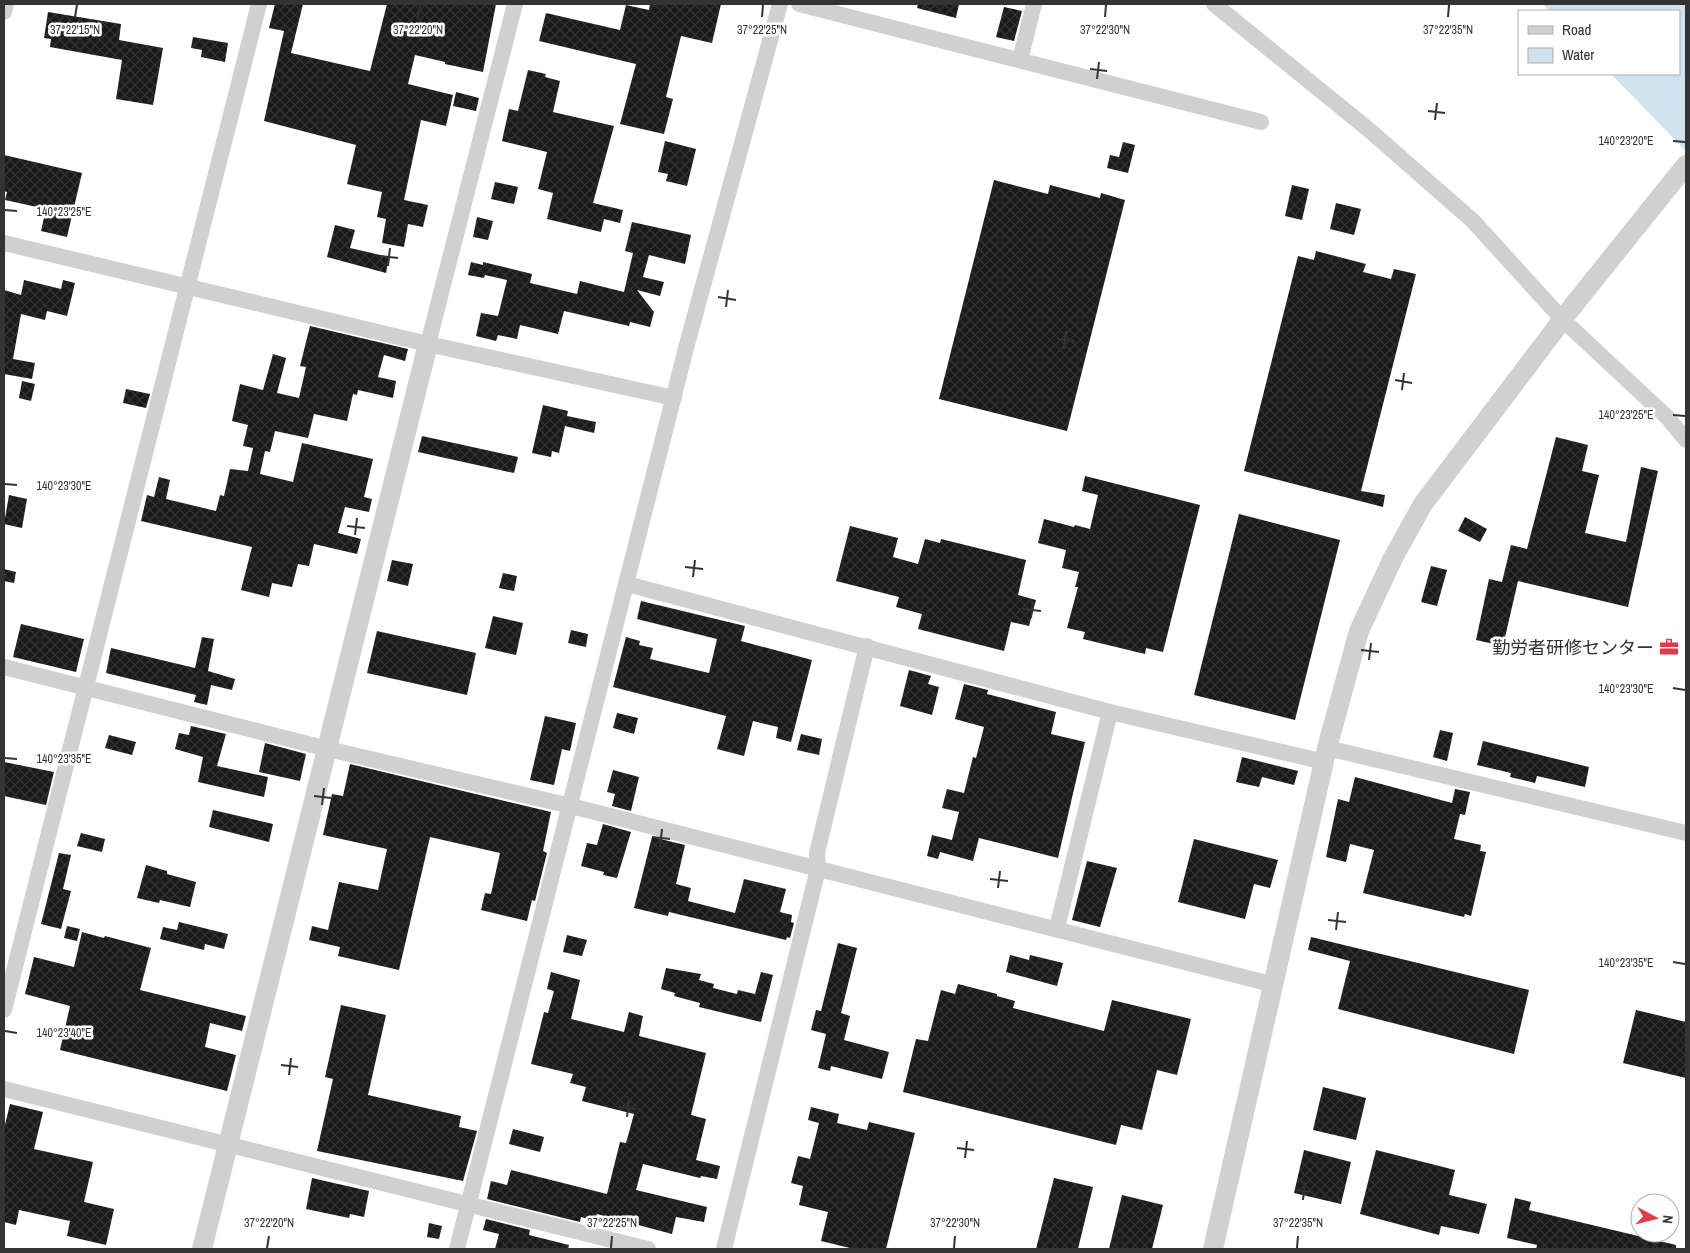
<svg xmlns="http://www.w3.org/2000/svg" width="1690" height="1253" font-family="'Archivo Narrow','Noto Sans JP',sans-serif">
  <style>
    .water { fill: #cfe2ee }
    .building { fill: url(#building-cross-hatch) }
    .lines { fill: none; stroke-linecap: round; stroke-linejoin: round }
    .minor { stroke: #d0d0d0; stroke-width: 16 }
    .tertiary { stroke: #d0d0d0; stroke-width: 20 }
    .ticks { fill: none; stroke: #333; stroke-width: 2 }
    .labels { text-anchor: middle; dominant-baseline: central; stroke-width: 5; stroke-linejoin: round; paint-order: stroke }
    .poi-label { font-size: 18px; fill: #333; stroke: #fff; text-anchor: end }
    .ticks-label { font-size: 12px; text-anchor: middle; fill: #333; stroke: #fff; stroke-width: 5; stroke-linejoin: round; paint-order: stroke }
  </style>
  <defs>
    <pattern id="building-cross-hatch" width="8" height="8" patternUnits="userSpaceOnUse" patternTransform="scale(1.25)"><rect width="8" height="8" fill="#1a1a1a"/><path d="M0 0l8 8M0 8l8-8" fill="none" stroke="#333"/></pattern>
  </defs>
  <rect width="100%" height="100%" fill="#fff"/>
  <path class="water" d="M1543,4H1686V151L1611,74H1679V11H1550Z"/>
  <g class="building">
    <path d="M275,4H303L291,53L370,71L387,4H496L483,72L445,64V62L415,55L408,84L453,95L446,126L421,120L404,200L428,205L423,227L408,224L404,247L382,243L386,219L377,217L382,192L347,184L356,145L264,121L284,31L269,28Z"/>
    <path d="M650,4H721L712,43L681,36L666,97L673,99L664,134L620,124L636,64L539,41L546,13L620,30L626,5L649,10Z"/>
    <path d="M918,4H959L956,18L917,8Z"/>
    <path d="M1004,7L1022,11L1014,41L996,37Z"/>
    <path d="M48,12L121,24L119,40L163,48L153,105L116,99L122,60L50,47L51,39L44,38Z"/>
    <path d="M193,37L228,43L225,62L201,57L202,50L191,48Z"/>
    <path d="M528,70L546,74L545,77L560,81L553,112L614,126L593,203L623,210L620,223L604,219L601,232L547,219L553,193L538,189L547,152L502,141L509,109L518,111Z"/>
    <path d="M456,92L479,98L476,111L453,106Z"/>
    <path d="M665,141L696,149L687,186L666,181L668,174L658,172Z"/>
    <path d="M1123,142L1135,145L1128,173L1107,168L1110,155L1119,157Z"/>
    <path d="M4,155L82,173L67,237L41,231L46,209L5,200L7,192L4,191Z"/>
    <path d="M994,180L1048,194L1050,185L1100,198L1101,193L1125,200L1067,431L939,399Z"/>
    <path d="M495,182L518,187L514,204L491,199Z"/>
    <path d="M1292,185L1309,189L1302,220L1285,216Z"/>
    <path d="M1336,203L1361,209L1354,235L1330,229Z"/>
    <path d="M477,217L493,221L488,240L473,237Z"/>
    <path d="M632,222L691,235L685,264L649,255L643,277L664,282L660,296L637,290L654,312L650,327L630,322L629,326L564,311L558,334L520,325L517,339L498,335L496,341L476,336L481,313L498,316L507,280L485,275L484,278L468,275L471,262L483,265V262L532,274L530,283L577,294L580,281L624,292L633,253L625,251Z"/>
    <path d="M335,225L355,230L350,248L389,257L386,273L327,257Z"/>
    <path d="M1316,251L1366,264L1363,272L1391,279L1394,269L1416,274L1361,491L1385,495L1383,507L1244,471L1298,256L1314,260Z"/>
    <path d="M24,280L61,289L63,280L75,283L67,316L47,311L45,320L21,314L13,359L35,363L32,379L4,374V290L21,295Z"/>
    <path d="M310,326L408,349L405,361L384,355L378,377L396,381L393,398L358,390L357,395L353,394L347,421L314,414L308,438L275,431L270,452L265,451L260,474L293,482L302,443L373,459L364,497L372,499L369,512L345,507L338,533L361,539L357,554L314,544L309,566L298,564L292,587L272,583L269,597L241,590L252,547L141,521L147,495L154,497L159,477L170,480L166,499L216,511L220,495L224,496L230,469L248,471L253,448L243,446L248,425L232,421L240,384L263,390L273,354L286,358L277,393L299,398L306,367L300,366Z"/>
    <path d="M22,381L35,384L31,401L19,398Z"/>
    <path d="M126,389L150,394L146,408L123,403Z"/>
    <path d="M543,405L568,411L567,416L596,422L594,433L565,426L559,453L552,451L551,457L532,453Z"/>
    <path d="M422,436L518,457L514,473L418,452Z"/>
    <path d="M1556,437L1588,445L1582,471L1599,475L1585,533L1626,542L1641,467L1658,471L1628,607L1518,581L1503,646L1476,640L1489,579L1502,582L1511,545L1527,549Z"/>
    <path d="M1085,476L1200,505L1163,652L1146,648L1145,654L1083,639L1085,632L1067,628L1078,587H1075L1079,572L1062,568L1066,550L1038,543L1044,519L1074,527L1075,525L1090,529L1098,495L1082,491Z"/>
    <path d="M9,495L27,499L22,528L4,524Z"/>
    <path d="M1239,514L1340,540L1295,720L1194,695Z"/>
    <path d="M1465,517L1487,529L1480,542L1458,531Z"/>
    <path d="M850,526L898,538L893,557L918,564L925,539L940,543L941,539L1026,560L1018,595L1036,600L1029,626L1011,622L1004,651L918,629L922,614L896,607L899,597L836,581Z"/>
    <path d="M392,560L413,564L408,586L387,581Z"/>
    <path d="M1431,566L1447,570L1437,606L1421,602Z"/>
    <path d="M4,569L16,572L14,583L4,581Z"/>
    <path d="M503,573L517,576L514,591L499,588Z"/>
    <path d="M641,601L745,626L741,641L812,660L791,742L776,738L778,727L753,721L744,756L717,749L726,716L613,687L626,637L640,641L639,645L653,648L650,659L709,673L717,639L637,619Z"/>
    <path d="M493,616L523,623L516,655L485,648Z"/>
    <path d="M21,624L84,639L76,672L13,657Z"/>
    <path d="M571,630L588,634L586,647L568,643Z"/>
    <path d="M377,631L476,653L467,695L367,673Z"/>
    <path d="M202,637L214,639L208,671L235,679L232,690L211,685L207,705L194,702L196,695L106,673L111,648L195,668Z"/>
    <path d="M909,670L931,676L928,684L939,687L932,715L900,706Z"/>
    <path d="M964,684L988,690L987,694L1056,712L1051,734L1085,742L1058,858L979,838L973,861L940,852L938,859L927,856L932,835L952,840L959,812L942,808L947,789L964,793L973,757L976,758L984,727L955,719Z"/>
    <path d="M617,713L638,718L634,734L613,728Z"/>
    <path d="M545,716L576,723L570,751L562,749L554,785L530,780Z"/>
    <path d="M191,726L226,734L217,766L268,777L264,797L198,782L203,757L175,749L179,733L189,735Z"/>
    <path d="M1440,730L1453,733L1447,761L1433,757Z"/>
    <path d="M801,734L822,739L819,755L797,750Z"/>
    <path d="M109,735L136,742L132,755L105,748Z"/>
    <path d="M1483,741L1589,767L1585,787L1537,776L1535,783L1510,777L1511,773L1477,765Z"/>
    <path d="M265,743L306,754L300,781L259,772Z"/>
    <path d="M1242,757L1298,771L1294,785L1262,777L1259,787L1236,782Z"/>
    <path d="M4,762L54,772L46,805L4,796Z"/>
    <path d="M350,764L551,812L543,851L547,853L535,901L532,900L527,921L481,910L485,893L491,894L500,853L430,837L399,970L338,956L340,947L309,940L312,926L328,930L339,882L378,890L387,849L323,835L332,794L343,796Z"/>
    <path d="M613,770L639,777L631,811L612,806L615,794L607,792Z"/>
    <path d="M1355,777L1452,803L1455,789L1470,792L1465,815L1460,814L1454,839L1481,845L1480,851L1486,852L1471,916L1465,914L1464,917L1363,893L1374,850L1350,844L1346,862L1326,857L1338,799L1349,802Z"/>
    <path d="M213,810L273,824L269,842L209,827Z"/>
    <path d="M603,824L631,832L617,878L603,875L604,872L581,866L587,843L597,845Z"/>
    <path d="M81,833L105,839L102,852L77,846Z"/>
    <path d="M652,837L685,845L676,884L691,888L688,901L735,913L744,879L786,889L780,912L792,915L791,922L794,923L790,938L787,937L786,940L669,912L668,916L634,908Z"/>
    <path d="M1194,839L1278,860L1270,888L1254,884L1245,919L1178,902Z"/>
    <path d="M59,853L71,855L63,889L71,891L61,929L41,924Z"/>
    <path d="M1087,861L1117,868L1100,927L1072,920Z"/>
    <path d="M146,865L167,871V874L196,882L190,907L160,900L159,903L137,898Z"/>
    <path d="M179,922L228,934L224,949L205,944L204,950L160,939L163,927L177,930Z"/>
    <path d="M67,926L80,929L77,941L64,938Z"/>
    <path d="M82,932L104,938L105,936L151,948L140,990L246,1016L242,1031L210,1023L205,1047L236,1055L227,1091L60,1050L70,1006L25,994L34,957L74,967Z"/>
    <path d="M567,935L587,940L582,956L563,952Z"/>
    <path d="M1311,937L1529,990L1514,1054L1338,1009L1350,961L1308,950Z"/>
    <path d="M838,943L857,948L841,1013L850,1016L844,1040L889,1052L882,1079L831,1066L830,1071L818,1068L826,1034L811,1030L816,1010L821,1011Z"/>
    <path d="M1010,955L1029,960L1030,955L1063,963L1057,986L1006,972Z"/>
    <path d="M666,968L701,974L699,980L714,984L713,988L737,994L738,990L755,994L761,972L773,975L761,1022L699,1007L700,1003L674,996L675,993L661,989Z"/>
    <path d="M551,972L580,980L571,1019L624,1032L629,1012L643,1016L639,1036L706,1053L691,1115L706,1119L696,1160L720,1166L717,1179L701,1176L700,1178L643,1164L636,1190L707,1207L704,1222L676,1217L672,1234L597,1214L595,1221L581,1217L580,1222L487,1199L491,1181L507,1185L511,1170L607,1194L620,1142L626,1143L634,1114L582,1101L586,1087L570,1083L573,1074L531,1064L544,1012L548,1013L554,991L547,989Z"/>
    <path d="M958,984L997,994V996L1015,1001L1013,1008L1104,1031L1112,1000L1191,1019L1177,1075L1157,1070L1142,1130L1121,1125L1116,1145L903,1092L916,1039L928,1041L941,990L955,994Z"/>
    <path d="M341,1005L386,1015L368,1095L461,1116L459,1127L477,1131L463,1181L317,1151L333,1079L325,1077Z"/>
    <path d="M1636,1010L1686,1022V1078L1623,1063Z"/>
    <path d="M1323,1087L1366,1098L1356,1140L1313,1130Z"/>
    <path d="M10,1104L43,1112L34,1149L93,1162L84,1202L114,1209L106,1245L67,1236L70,1221L19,1210L16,1225L4,1222V1129Z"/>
    <path d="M811,1107L839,1114L837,1123L867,1130L869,1122L915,1133L886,1249H854L821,1241L828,1212L799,1205L803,1186L791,1183L798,1156L810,1159L819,1123L808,1120Z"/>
    <path d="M513,1129L544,1137L540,1152L509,1144Z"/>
    <path d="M1304,1150L1351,1162L1341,1204L1294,1193Z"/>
    <path d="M1376,1150L1455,1170L1449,1195L1487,1204L1479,1234L1441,1226L1439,1235L1360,1214Z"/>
    <path d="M312,1178L369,1191L364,1217L350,1214L349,1218L306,1209Z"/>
    <path d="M1054,1178L1093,1187L1078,1249H1036Z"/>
    <path d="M1122,1195L1163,1205L1152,1249H1109Z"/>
    <path d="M1515,1198L1531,1202L1529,1210L1676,1245V1249H1536L1537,1245L1507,1238Z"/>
    <path d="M486,1219L530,1230L529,1235L569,1245L568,1249H495L499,1234L483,1230Z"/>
    <path d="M429,1223L442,1226L439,1239L427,1237Z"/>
  </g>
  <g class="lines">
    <g class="minor">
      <path d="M799,4L1261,122"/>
      <path d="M1214,4L1368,129L1473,221L1563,320L1667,417L1686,440"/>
      <path d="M4,12L6,4"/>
      <path d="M1020,60L1034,4"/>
      <path d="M4,243L428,344L674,398"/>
      <path d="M428,344L515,4"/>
      <path d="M627,584L1110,712L1325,762"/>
      <path d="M4,667L328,749L571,806L1275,985"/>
      <path d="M1327,748L1686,833"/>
      <path d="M1057,928L1110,712"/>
      <path d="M4,1010L259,4"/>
      <path d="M4,1089L648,1249"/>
      <path d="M457,1249L686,348L780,4"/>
      <path d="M724,1249L818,869L817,853L867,646"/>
    </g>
    <g class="tertiary">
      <path d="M202,1249L428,344"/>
      <path d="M1213,1249L1327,748L1359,631L1393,558L1423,504L1572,307L1686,165"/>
    </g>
  </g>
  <path class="ticks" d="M75,17L77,5M418,17L420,5M762,17L763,5M1105,17L1106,5M1448,17L1449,5M1090,69L1107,71M1097,79L1099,62M1428,111L1445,113M1435,120L1437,103M1673,141L1685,142M5,210L17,211M380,256L398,258M388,266L390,248M718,297L736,300M726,307L728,290M1057,339L1074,341M1064,349L1066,331M1395,380L1412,383M1402,390L1404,373M1673,415L1685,416M5,484L17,485M347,526L365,528M355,535L357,518M685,567L703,569M693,577L695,560M1023,609L1041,611M1031,618L1033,601M1361,650L1379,652M1369,660L1371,643M1673,688L1685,690M5,758L17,759M314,796L331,798M322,805L324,788M652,837L670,839M660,847L662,829M990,879L1008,881M998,888L1000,871M1328,920L1346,922M1336,930L1338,912M1673,962L1685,964M5,1031L17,1033M281,1065L298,1067M289,1075L291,1058M619,1107L636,1109M627,1117L629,1099M957,1148L974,1150M965,1158L967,1141M1295,1190L1313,1192M1303,1200L1305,1182M267,1248L269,1236M611,1248L612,1236M954,1248L955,1236M1297,1248L1298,1236"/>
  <defs>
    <g id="office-bare" transform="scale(1.5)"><path d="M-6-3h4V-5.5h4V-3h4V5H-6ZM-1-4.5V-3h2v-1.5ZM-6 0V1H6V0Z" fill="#e63946" stroke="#fff" stroke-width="2.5" paint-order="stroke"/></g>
  </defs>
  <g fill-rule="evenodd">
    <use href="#office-bare" x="1669" y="647"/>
  </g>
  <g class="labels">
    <g class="poi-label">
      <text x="1654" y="647">勤労者研修センター</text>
    </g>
  </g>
  <g class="ticks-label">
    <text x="75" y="34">37°22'15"N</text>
    <text x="418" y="34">37°22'20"N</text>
    <text x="762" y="34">37°22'25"N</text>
    <text x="1105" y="34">37°22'30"N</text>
    <text x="1448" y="34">37°22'35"N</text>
    <text x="1626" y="145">140°23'20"E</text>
    <text x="64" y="216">140°23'25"E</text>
    <text x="1626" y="419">140°23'25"E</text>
    <text x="64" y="490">140°23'30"E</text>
    <text x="1626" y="693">140°23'30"E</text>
    <text x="64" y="763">140°23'35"E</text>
    <text x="1626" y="967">140°23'35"E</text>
    <text x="64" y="1037">140°23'40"E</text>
    <text x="269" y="1227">37°22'20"N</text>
    <text x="612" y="1227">37°22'25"N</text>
    <text x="955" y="1227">37°22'30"N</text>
    <text x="1298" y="1227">37°22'35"N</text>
  </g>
  <rect width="1690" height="1253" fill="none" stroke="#333333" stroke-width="10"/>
  <rect x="1518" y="10" width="162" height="65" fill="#ffffff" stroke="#adadad"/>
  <rect x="1528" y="26" width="25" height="8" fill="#d0d0d0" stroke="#adadad"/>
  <text x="1562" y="35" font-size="15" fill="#333333">Road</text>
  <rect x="1528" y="48" width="25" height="15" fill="#cfe2ee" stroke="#adadad"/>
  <text x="1562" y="60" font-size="15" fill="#333333">Water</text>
  <g transform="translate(1655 1218) rotate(97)"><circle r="24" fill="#ffffff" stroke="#adadad"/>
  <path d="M0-4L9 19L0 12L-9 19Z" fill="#e63946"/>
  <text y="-8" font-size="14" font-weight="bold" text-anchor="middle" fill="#333333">N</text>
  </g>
</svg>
